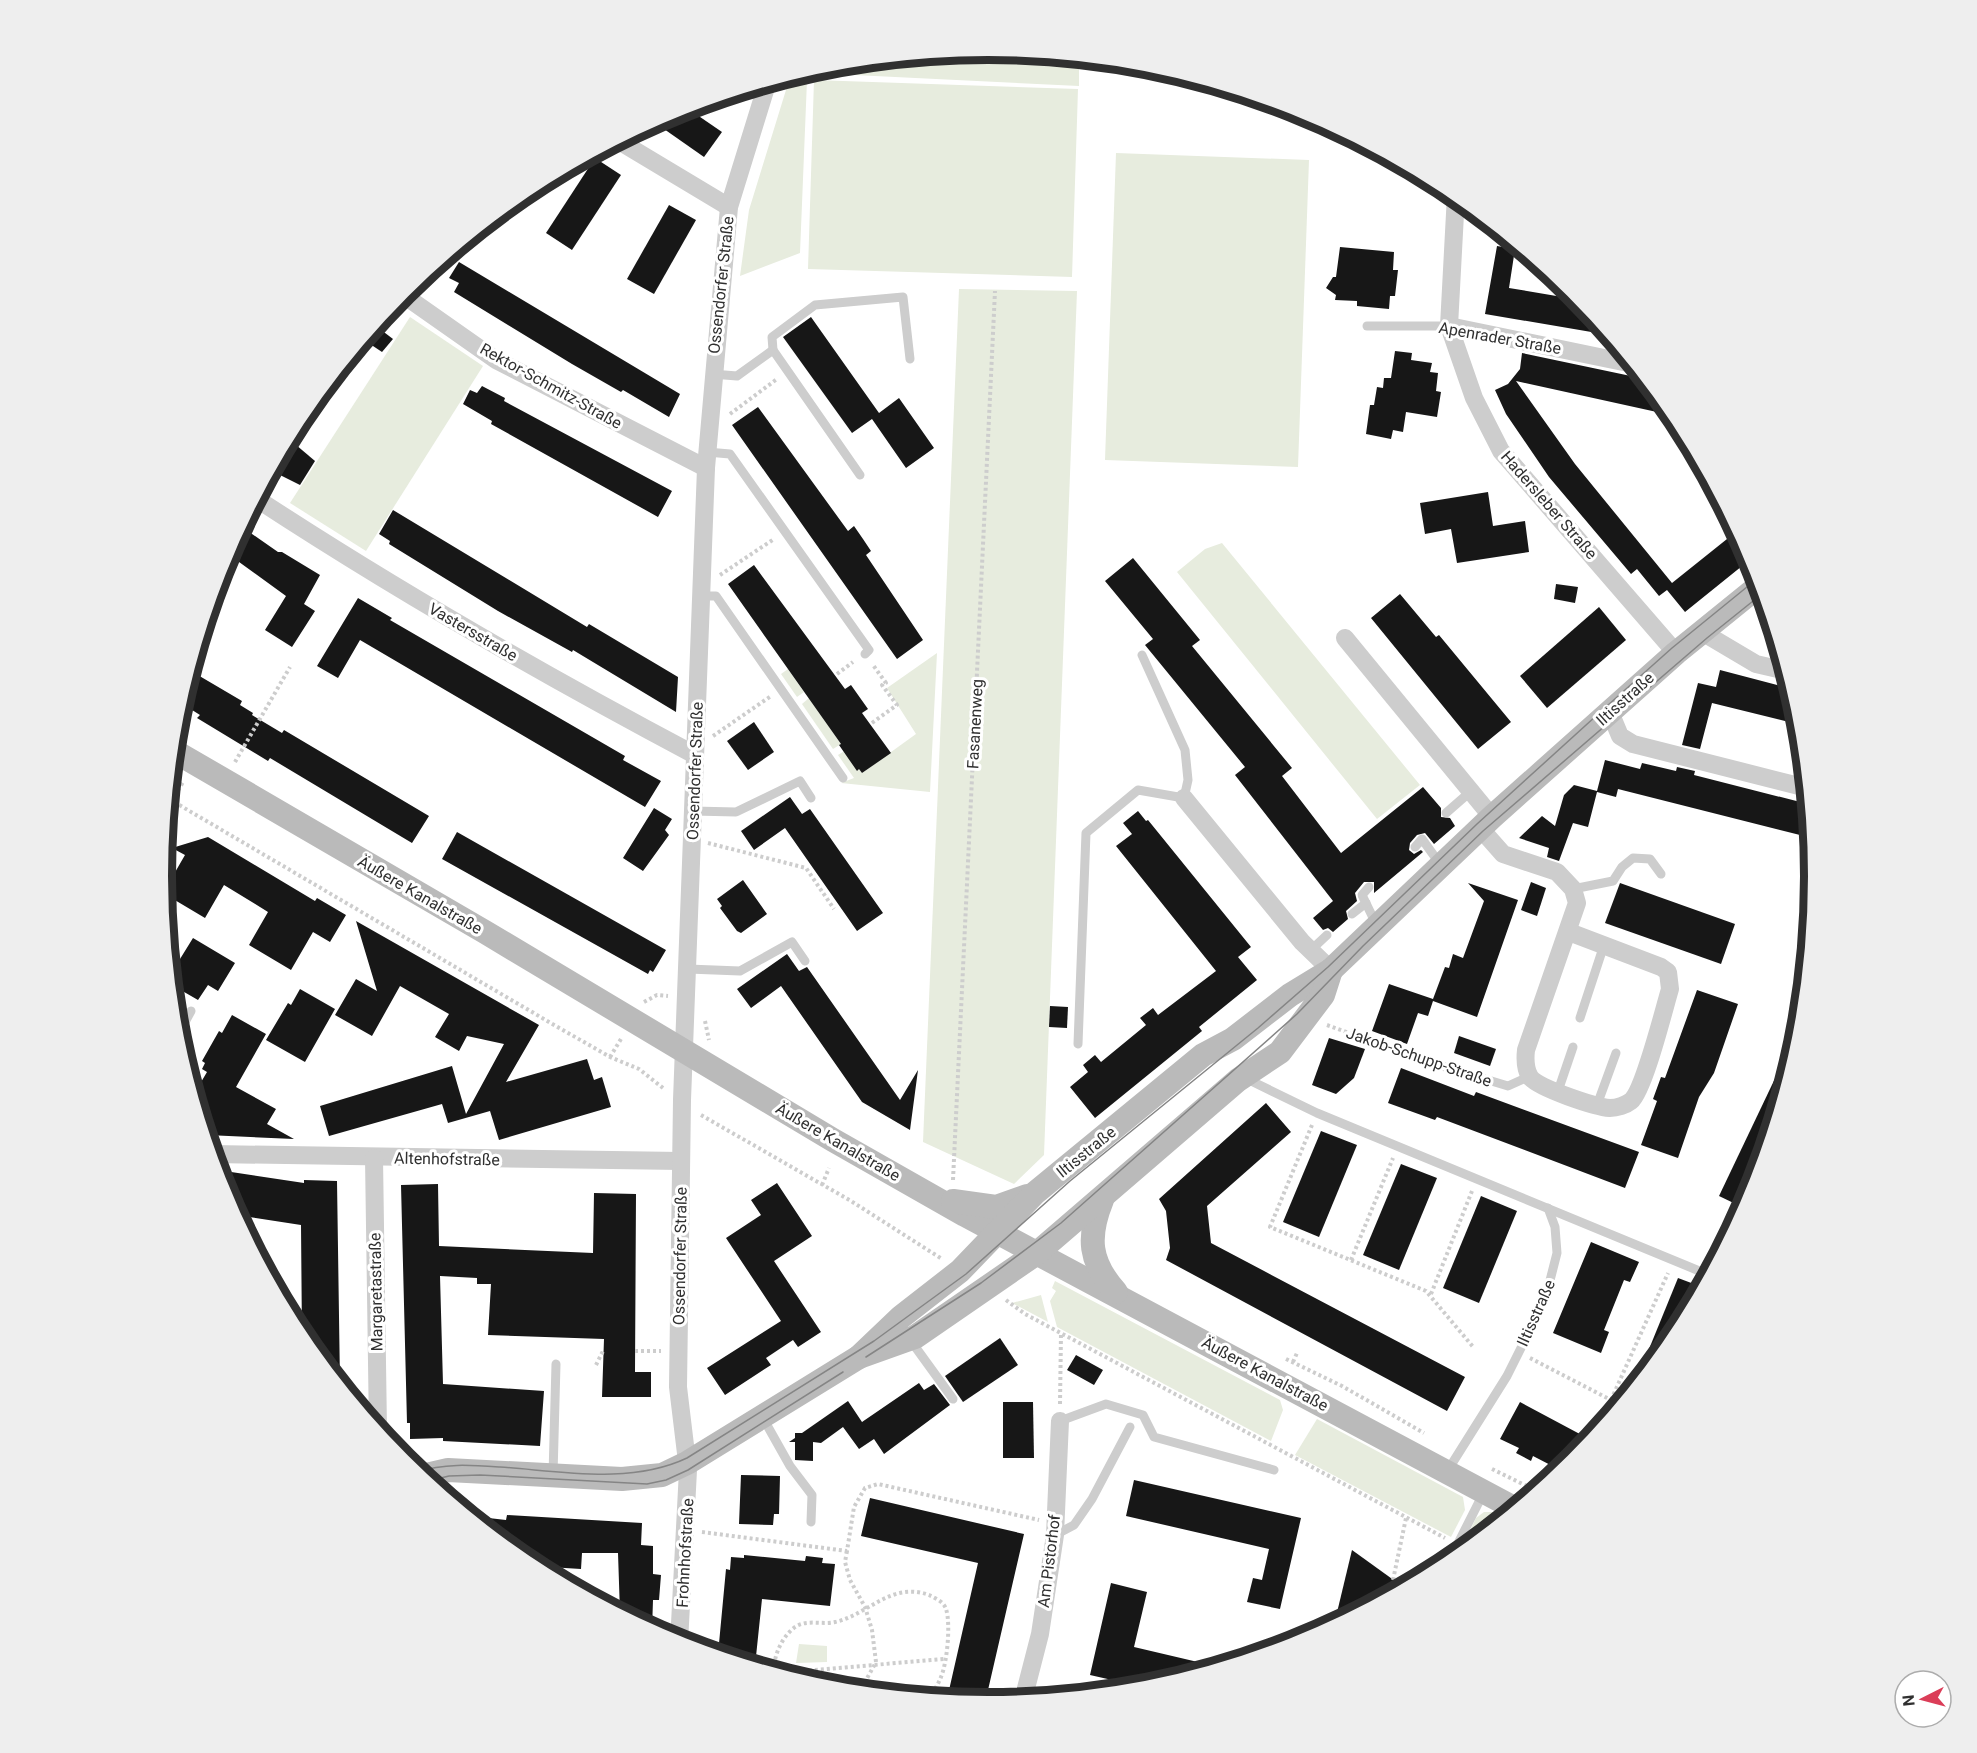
<svg xmlns="http://www.w3.org/2000/svg" width="1977" height="1753" font-family="Roboto,sans-serif">
  <style>
    .green { fill: #e7ecde }
    .building { fill: #171717 }
    .lines { fill: none; stroke-linecap: round; stroke-linejoin: round }
    .path { stroke: #cdcdcd; stroke-width: 4; stroke-dasharray: 3 3; stroke-linecap: butt }
    .lane { stroke: #cdcdcd; stroke-width: 9 }
    .street { stroke: #cdcdcd; stroke-width: 18 }
    .secondary { stroke: #bababa; stroke-width: 24 }
    .tram { stroke: #858585; stroke-width: 1.5 }
    .labels { text-anchor: middle; dominant-baseline: central; stroke-width: 6; stroke-linejoin: round; paint-order: stroke }
    .street-label { font-size: 16px; fill: #303030; stroke: #fff }
    .rim { fill: none; stroke: #303030; stroke-width: 8 }
  </style>
  <rect width="100%" height="100%" fill="#fff"/>
  <g class="green">
    <path d="M973,51L1079,58V86L813,73L807,80L800,253L740,276L749,210L790,77L828,65Z"/>
    <path d="M814,80L1078,89L1072,277L808,269Z"/>
    <path d="M1116,153L1309,160L1298,467L1105,460Z"/>
    <path d="M959,289L1077,291L1044,1155L1014,1184L923,1142Z"/>
    <path d="M410,317L483,366L366,551L290,503Z"/>
    <path d="M1222,543L1420,785L1377,819L1177,572L1205,549Z"/>
    <path d="M937,653L930,792L841,783L854,778L838,755L846,750L862,773L916,734L887,688Z"/>
    <path d="M788,669L804,692L797,697L781,674Z"/>
    <path d="M809,698L841,744L833,749L802,704Z"/>
    <path d="M1055,1281L1280,1400L1283,1410L1271,1441L1057,1327L1050,1301L1056,1291L1052,1288Z"/>
    <path d="M1041,1295L1048,1322L1012,1303Z"/>
    <path d="M1317,1419L1463,1497L1465,1510L1451,1537L1295,1455Z"/>
    <path d="M1484,1512H1494L1504,1518L1478,1540L1468,1535L1476,1518Z"/>
    <path d="M799,1644L827,1646V1662L796,1663Z"/>
  </g>
  <g class="building">
    <path d="M687,108L722,132L704,157L654,122Z"/>
    <path d="M595,158L621,175L572,250L546,233Z"/>
    <path d="M669,205L696,220L654,294L627,279Z"/>
    <path d="M1497,246L1515,249L1509,288L1580,300L1609,335L1485,314Z"/>
    <path d="M1340,247L1394,252L1393,270H1398L1395,296H1390L1389,309L1357,306V301L1335,300L1336,295L1326,288L1333,277H1336Z"/>
    <path d="M459,262L680,394L669,417L623,390L621,392L572,364L454,292L459,283L449,278Z"/>
    <path d="M811,317L879,413L899,398L934,448L906,468L872,419L852,433L783,337Z"/>
    <path d="M376,326L393,339L382,352L364,340Z"/>
    <path d="M1395,351L1412,353L1411,360L1432,363L1430,372L1438,373L1436,391L1441,392L1437,417L1406,412L1403,432L1393,430L1391,439L1366,434L1370,405H1374L1377,387L1383,388L1384,378H1391Z"/>
    <path d="M1522,353L1645,379L1675,416L1516,381L1575,464L1672,583L1737,531L1751,557L1747,562L1685,612L1667,590L1659,596L1637,569L1631,574L1549,477L1506,414L1495,390L1508,384L1520,369Z"/>
    <path d="M482,386L505,398L504,401L672,491L658,517L491,424L492,421L463,404L470,390L477,393Z"/>
    <path d="M758,407L848,531L854,526L863,539L871,551L866,555L923,640L897,659L732,425Z"/>
    <path d="M289,439L315,461L300,485L272,471Z"/>
    <path d="M1488,492L1493,526L1525,521L1529,552L1457,563L1451,529L1425,534L1420,503Z"/>
    <path d="M393,510L587,627L589,624L678,677L676,712L573,650L572,652L498,611L389,544L390,541L379,534Z"/>
    <path d="M242,527L278,552H282L320,575L304,604L315,611L292,647L265,630L286,596L228,554Z"/>
    <path d="M1133,558L1200,640L1192,646L1292,768L1282,776L1341,853L1423,787L1441,808V817L1450,818L1455,826L1434,844L1425,833L1417,835L1410,843L1409,850L1414,854L1421,850L1423,852L1374,893V882H1364L1355,893L1357,901L1346,911L1348,919L1333,932L1328,928L1323,930L1313,918L1333,901L1235,775L1245,767L1145,645L1153,639L1105,581Z"/>
    <path d="M754,565L845,689L851,685L868,709L862,713L891,753L862,773L859,769L857,771L839,745L841,744L728,584Z"/>
    <path d="M1556,584L1578,587L1575,603L1554,599Z"/>
    <path d="M1400,594L1436,637L1439,635L1511,722L1478,749L1371,618Z"/>
    <path d="M358,598L392,618L390,620L625,756L623,760L661,781L645,807L360,640L338,678L317,666Z"/>
    <path d="M1599,607L1626,640L1547,708L1520,676Z"/>
    <path d="M1720,670L1792,689L1801,725L1712,703L1700,749L1682,745L1698,683L1716,687Z"/>
    <path d="M191,671L242,701L240,705L253,713L252,715L282,733L284,730L429,816L412,843L270,758L268,761L197,718L200,715L181,703Z"/>
    <path d="M754,722L774,752L748,770L727,741Z"/>
    <path d="M1605,760L1640,769L1642,763L1676,771L1677,767L1695,771L1694,775L1808,804L1812,838L1618,789L1616,797L1597,792L1588,827L1573,823L1559,861L1547,857L1549,848L1519,838L1542,816L1555,826L1564,795L1574,785L1597,791Z"/>
    <path d="M790,797L802,814L810,809L883,913L857,931L785,828L754,850L741,831Z"/>
    <path d="M654,808L672,819L665,830L669,835L643,871L623,858Z"/>
    <path d="M1138,811L1146,821L1148,820L1251,947L1238,957L1257,980L1199,1027L1202,1031L1095,1118L1070,1087L1088,1072L1083,1065L1095,1055L1101,1062L1146,1025L1140,1018L1153,1008L1158,1015L1216,971L1116,846L1132,834L1123,823Z"/>
    <path d="M457,832L666,950L653,972L650,970L648,974L442,859Z"/>
    <path d="M208,837L315,901L317,898L346,915L330,942L313,932L291,970L249,945L268,912L247,899L224,885L205,918L163,893L185,855L172,848Z"/>
    <path d="M743,880L767,914L741,933L737,931L720,908L722,906L717,899Z"/>
    <path d="M1531,882L1546,888L1537,916L1521,910Z"/>
    <path d="M1468,883L1518,900L1477,1017L1433,1001L1428,1016L1418,1013L1407,1044L1372,1031L1389,984L1433,999L1445,967L1449,968L1453,954L1463,958L1484,901Z"/>
    <path d="M1620,883L1735,924L1721,964L1605,923Z"/>
    <path d="M356,921L539,1025L506,1082L587,1059L594,1080L602,1077L611,1107L499,1140L490,1111L448,1123L442,1104L329,1136L320,1106L452,1066L466,1114L504,1044L467,1036L459,1051L435,1037L449,1014L400,986L372,1036L335,1015L356,979L377,991Z"/>
    <path d="M193,938L235,963L218,991L208,985L198,1000L172,985L169,953L180,959Z"/>
    <path d="M787,954L799,971L807,967L900,1100L918,1070L910,1130L862,1102L781,986L751,1008L737,989Z"/>
    <path d="M300,989L335,1009L305,1062L266,1040L288,1003L291,1005Z"/>
    <path d="M1697,990L1738,1004L1714,1073L1699,1097L1678,1158L1641,1145L1657,1101L1653,1099L1661,1077L1665,1078Z"/>
    <path d="M1050,1006L1068,1007L1067,1028L1049,1027Z"/>
    <path d="M232,1015L266,1034L236,1087L276,1109L267,1124L294,1139L207,1135L202,1118V1102L196,1098L194,1094L207,1072L202,1069L205,1063L202,1061L219,1031L222,1033Z"/>
    <path d="M1459,1036L1496,1049L1490,1066L1454,1053Z"/>
    <path d="M1329,1038L1365,1049L1354,1078L1336,1094L1312,1085Z"/>
    <path d="M1781,1066L1790,1069L1752,1193L1744,1208L1719,1196Z"/>
    <path d="M1401,1068L1474,1096L1476,1092L1639,1152L1625,1188L1437,1117L1435,1120L1388,1103Z"/>
    <path d="M1266,1103L1291,1132L1207,1206L1211,1243L1465,1377L1447,1411L1166,1260L1170,1248L1166,1211L1159,1199Z"/>
    <path d="M1321,1131L1357,1145L1319,1237L1283,1222Z"/>
    <path d="M1401,1164L1437,1178L1399,1270L1363,1255Z"/>
    <path d="M218,1170L304,1183V1180L337,1181L340,1384L302,1338L301,1225L236,1215L224,1193Z"/>
    <path d="M777,1183L812,1236L774,1261L821,1332L798,1347L793,1340L766,1358L771,1365L725,1395L707,1368L781,1321L726,1238L761,1215L751,1200Z"/>
    <path d="M438,1184L439,1246L593,1253L594,1193L636,1194L635,1372H651V1397H602L604,1339L488,1335L491,1284H477V1278L440,1276L443,1384L544,1391L540,1446L443,1441V1438L410,1439V1423H407L401,1185Z"/>
    <path d="M1481,1196L1517,1211L1479,1303L1443,1288Z"/>
    <path d="M1591,1242L1639,1262L1630,1282L1624,1280L1604,1330L1609,1332L1601,1353L1553,1333Z"/>
    <path d="M1678,1278L1702,1287L1676,1336L1641,1378L1638,1376Z"/>
    <path d="M1000,1338L1018,1365L963,1402L945,1376Z"/>
    <path d="M1076,1355L1103,1370L1094,1385L1067,1370Z"/>
    <path d="M919,1383L924,1390L934,1384L950,1405L884,1454L874,1439L859,1449L843,1427L821,1443L813,1442V1461L795,1460V1442H789L795,1438V1433H802L848,1401L862,1422Z"/>
    <path d="M1003,1402H1033L1034,1458H1003Z"/>
    <path d="M1520,1402L1591,1440L1562,1471L1533,1456L1531,1461L1516,1453L1519,1448L1500,1439Z"/>
    <path d="M741,1475L780,1476L779,1514H774L773,1525L739,1524Z"/>
    <path d="M1134,1480L1301,1518L1280,1609L1247,1602L1253,1578L1262,1580L1269,1549L1126,1516Z"/>
    <path d="M870,1498L1024,1534L985,1703L947,1699L978,1563L861,1536Z"/>
    <path d="M507,1515L642,1523L641,1545L653,1546V1574L661,1575L659,1600H653L652,1630L620,1613L618,1553H582L581,1569L533,1566L471,1516L506,1520Z"/>
    <path d="M1352,1550L1395,1581L1393,1594L1334,1625Z"/>
    <path d="M744,1555L805,1561L806,1556L823,1558L822,1563L835,1564L830,1606L762,1599L755,1666L718,1654L726,1569L730,1570L731,1557L744,1558Z"/>
    <path d="M1111,1583L1147,1592L1134,1647L1219,1667L1149,1688L1133,1689L1134,1685L1090,1675Z"/>
  </g>
  <g class="lines">
    <g class="path">
      <path d="M730,414L777,379"/>
      <path d="M720,575L774,539"/>
      <path d="M837,674L853,662"/>
      <path d="M872,723L897,705L882,685L886,683L873,665"/>
      <path d="M713,736L771,696"/>
      <path d="M235,762L290,667"/>
      <path d="M169,799L549,1022L610,1057L639,1069L663,1088"/>
      <path d="M172,801L183,782"/>
      <path d="M708,843L806,868L834,909"/>
      <path d="M644,1002L657,995L668,996"/>
      <path d="M705,1021L709,1040"/>
      <path d="M1327,1025L1433,1063"/>
      <path d="M610,1057L621,1039"/>
      <path d="M701,1115L851,1201L942,1259"/>
      <path d="M1312,1125L1270,1227L1426,1291L1474,1348"/>
      <path d="M953,1180L995,291"/>
      <path d="M822,1185L829,1168"/>
      <path d="M1351,1260L1393,1158"/>
      <path d="M1431,1294L1472,1191"/>
      <path d="M1006,1300L1025,1314L1445,1538"/>
      <path d="M635,1351H661"/>
      <path d="M1530,1358L1611,1400L1618,1407"/>
      <path d="M1286,1359L1342,1386L1424,1433"/>
      <path d="M1293,1362L1297,1353"/>
      <path d="M596,1365L603,1351"/>
      <path d="M1611,1400L1668,1273"/>
      <path d="M1060,1404L1061,1333"/>
      <path d="M1492,1469L1537,1491"/>
      <path d="M702,1532L847,1551L854,1507L865,1488L878,1484L1039,1520"/>
      <path d="M847,1551L845,1562L850,1580L865,1607L872,1630L876,1662L860,1691"/>
      <path d="M1393,1580L1406,1518"/>
      <path d="M773,1671C775,1654 781,1638 795,1627C807,1619 822,1625 835,1622C868,1615 891,1581 929,1595C935,1598 944,1602 946,1609C951,1624 947,1663 941,1677C938,1685 934,1689 932,1698"/>
      <path d="M779,1673L944,1659"/>
    </g>
    <g class="lane">
      <path d="M1367,326H1449"/>
      <path d="M773,350L772,337L815,305L903,297L910,359"/>
      <path d="M712,374L737,376L773,350L860,475"/>
      <path d="M707,452L730,454L869,650L865,654"/>
      <path d="M701,596H716L843,778"/>
      <path d="M693,811L736,812L800,781L811,798"/>
      <path d="M1446,813L1470,792"/>
      <path d="M1415,847L1422,839L1440,864"/>
      <path d="M1369,887L1362,895L1377,926"/>
      <path d="M1573,889L1613,881L1622,867L1633,858L1650,859L1661,874"/>
      <path d="M1352,914L1366,903"/>
      <path d="M1311,950L1327,935"/>
      <path d="M688,969L740,971L792,942L805,961"/>
      <path d="M1580,1018L1604,945"/>
      <path d="M177,1037L191,1011"/>
      <path d="M1078,1044L1086,833L1138,790L1184,798L1188,780L1185,750L1142,655"/>
      <path d="M1445,1067L1508,1086L1530,1076"/>
      <path d="M1245,1078L1317,1113L1709,1275"/>
      <path d="M1558,1091L1573,1047"/>
      <path d="M1597,1105L1616,1053"/>
      <path d="M911,1341L953,1399"/>
      <path d="M763,1418L790,1466L812,1495L811,1522"/>
      <path d="M1060,1421L1106,1404L1143,1415L1154,1437L1274,1470"/>
      <path d="M1448,1470L1507,1376L1545,1300L1557,1253L1555,1227L1548,1208"/>
      <path d="M553,1475L556,1364"/>
      <path d="M1055,1535L1074,1525L1092,1499L1130,1427"/>
      <path d="M1447,1565L1484,1492"/>
    </g>
    <g class="street">
      <path d="M619,141L729,207"/>
      <path d="M1456,195L1449,326L1474,398L1501,451L1676,653"/>
      <path d="M402,294L496,360L706,468"/>
      <path d="M1449,326L1633,364"/>
      <path d="M257,499C399,592 546,676 695,755"/>
      <path d="M1702,632L1756,664L1786,671"/>
      <path d="M1345,638L1492,817"/>
      <path d="M1610,712L1620,736L1633,744L1807,788"/>
      <path d="M1184,798L1302,942L1331,970"/>
      <path d="M1480,828L1503,854L1557,872L1573,889L1577,903L1526,1050C1525,1059 1525,1069 1530,1077C1538,1088 1595,1107 1610,1108C1617,1108 1626,1105 1631,1101C1644,1090 1664,1009 1670,989L1668,972L1661,967L1569,932"/>
      <path d="M213,1154L681,1161"/>
      <path d="M374,1158L378,1430"/>
      <path d="M679,1643L688,1470L678,1387L682,1100L706,468L729,207L767,84"/>
      <path d="M1023,1700L1040,1634L1055,1535L1060,1421"/>
    </g>
    <g class="secondary">
      <path d="M174,751L485,932L833,1140L965,1215L1516,1509"/>
      <path d="M1102,1200C1087,1237 1089,1262 1116,1292"/>
      <path d="M953,1201L996,1207L1027,1196"/>
      <path d="M859,1357L901,1317L960,1271L1035,1193L1203,1055L1233,1039L1290,995L1331,970L1492,817L1676,653L1760,585"/>
      <path d="M422,1476L448,1470L622,1479L662,1475L687,1463L859,1357L915,1337L1037,1253L1238,1080L1280,1052L1323,995L1331,970"/>
    </g>
    <g class="tram">
      <path d="M866,1357L981,1283L1061,1223L1297,1014L1363,946L1483,831L1707,638L1763,593"/>
      <path d="M417,1472C444,1463 471,1465 500,1467C560,1471 630,1485 687,1458L874,1341L966,1274L1070,1181L1258,1028L1328,967L1477,824L1607,706L1672,648L1758,578"/>
      <path d="M428,1481L449,1476L480,1475L647,1484L666,1480L688,1470L843,1372"/>
    </g>
  </g>
  <g class="labels">
    <g class="street-label">
      <text transform="translate(721 285) rotate(-84)">Ossendorfer Straße</text>
      <text transform="translate(1500 338) rotate(10)">Apenrader Straße</text>
      <text transform="translate(551 386) rotate(29)">Rektor-Schmitz-Straße</text>
      <text transform="translate(1549 505) rotate(49)">Hadersleber Straße</text>
      <text transform="translate(473 632) rotate(30)">Vastersstraße</text>
      <text transform="translate(1625 699) rotate(-42)">Iltisstraße</text>
      <text transform="translate(975 724) rotate(-87)">Fasanenweg</text>
      <text transform="translate(695 771) rotate(-88)">Ossendorfer Straße</text>
      <text transform="translate(420 895) rotate(30)">Äußere Kanalstraße</text>
      <text transform="translate(1419 1057) rotate(19)">Jakob-Schupp-Straße</text>
      <text transform="translate(838 1142) rotate(30)">Äußere Kanalstraße</text>
      <text transform="translate(1086 1152) rotate(-39)">Iltisstraße</text>
      <text transform="translate(447 1159) rotate(1)">Altenhofstraße</text>
      <text transform="translate(680 1256) rotate(-89)">Ossendorfer Straße</text>
      <text transform="translate(376 1292) rotate(-91)">Margaretastraße</text>
      <text transform="translate(1536 1313) rotate(-66)">Iltisstraße</text>
      <text transform="translate(1265 1374) rotate(28)">Äußere Kanalstraße</text>
      <text transform="translate(685 1553) rotate(-87)">Frohnhofstraße</text>
      <text transform="translate(1049 1561) rotate(-83)">Am Pistorhof</text>
    </g>
  </g>
  <path d="M0 0H1977V1753H0ZM172 876a816 816 0 1 1 1632 0a816 816 0 1 1-1632 0Z" fill="#eee" fill-rule="evenodd"/>
  <path class="rim" d="M172 876a816 816 0 1 1 1632 0a816 816 0 1 1-1632 0Z"/>
  <g transform="translate(1923 1699) rotate(264)"><circle r="28" fill="#ffffff" stroke="#acacac" stroke-width="1.5"/>
  <path d="M0-4.5L10 22L0 15L-10 22Z" fill="#db3d58"/>
  <text y="-9" font-size="16" font-weight="bold" text-anchor="middle" fill="#303030">N</text>
  </g>
</svg>
